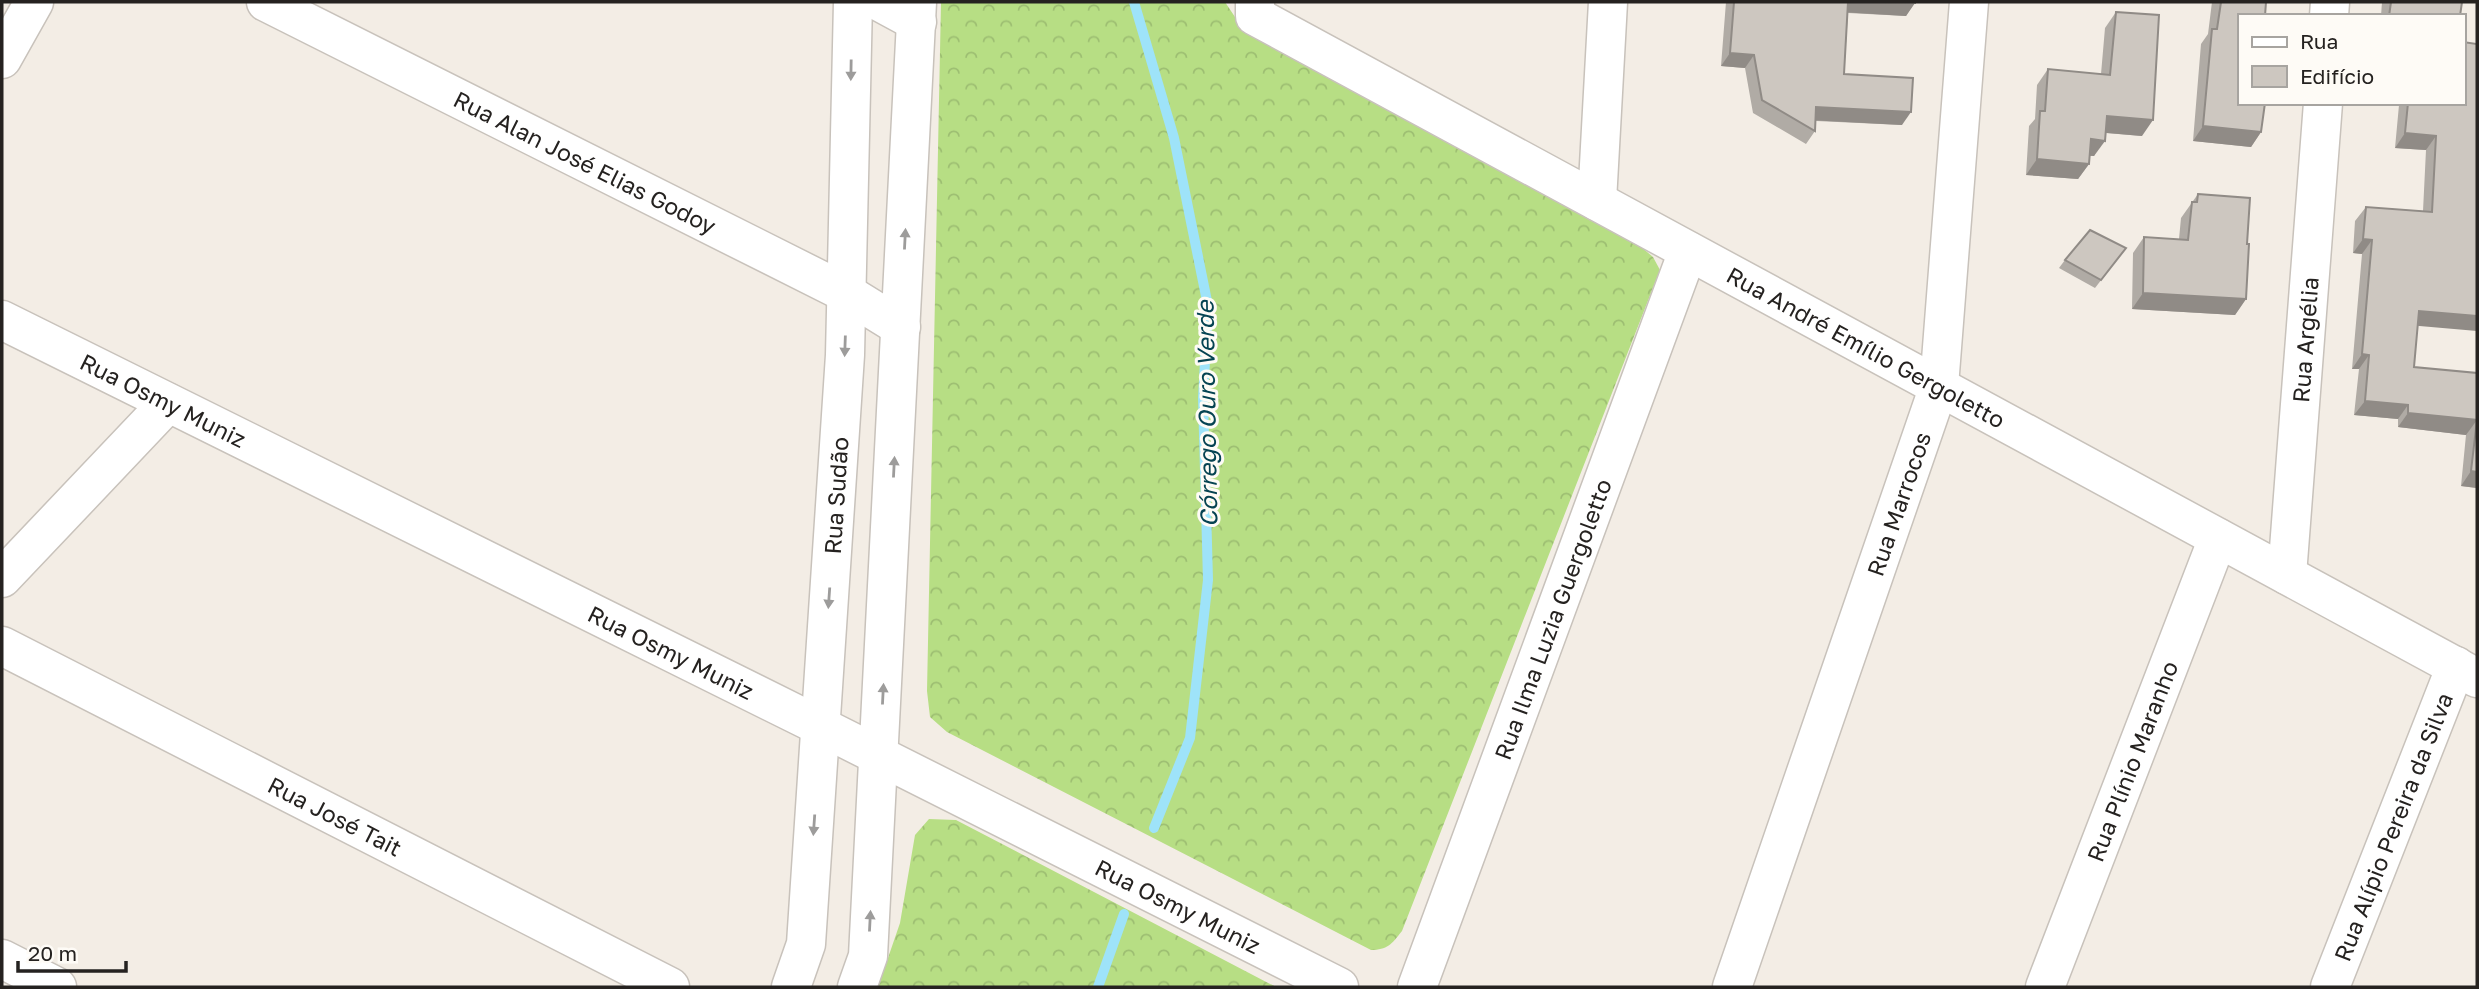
<svg xmlns="http://www.w3.org/2000/svg" width="2479" height="989" font-family="'Golos Text',sans-serif">
  <style>
    .forest { fill: url(#forest-crowns) }
    .lines { fill: none; stroke-linecap: round; stroke-linejoin: round }
    .stream { stroke: #9ee3f9; stroke-width: 10 }
    .minor-casing { stroke: #c8c2bb; stroke-width: 41 }
    .tertiary-casing { stroke: #c8c2bb; stroke-width: 41 }
    .minor { stroke: #fff; stroke-width: 38 }
    .tertiary { stroke: #fff; stroke-width: 38 }
    .wall { fill: #b0aba5 }
    .shaded-wall { fill: #908b86 }
    .building { fill: #cdc7c0; stroke: #908b86; stroke-width: 2 }
    .oneway { fill: #9d9c9b }
    .labels { text-anchor: middle; dominant-baseline: central; stroke-width: 6; stroke-linejoin: round; paint-order: stroke }
    .street-label { font-size: 23px; fill: #252220; stroke: #fefbf6 }
    .water-label { font-size: 24px; font-style: italic; fill: #054352; stroke: #fefbf6 }
  </style>
  <defs>
    <pattern id="forest-crowns" width="20" height="18" patternUnits="userSpaceOnUse" patternTransform="scale(1.75)"><rect width="20" height="18" fill="#b7de84"/><path d="M2 6a3 3 0 1 1 6 0M12 15a3 3 0 1 1 6 0" fill="none" stroke="#9dbe72"/></pattern>
  </defs>
  <rect width="100%" height="100%" fill="#f3ede5"/>
  <g class="forest">
    <path d="M941,2H1225L1237,20L1640,246L1653,257L1660,270L1402,931C1392,944 1387,950 1371,950L947,732L930,717L927,691Z"/>
    <path d="M929,819L956,820L1276,987H878L900,923L915,835Z"/>
  </g>
  <g class="lines">
    <g class="stream">
      <path d="M1134,2L1174,138L1208,306L1203,398L1208,580L1190,738L1154,828"/>
      <path d="M1098,987L1124,914"/>
    </g>
    <g class="minor-casing">
      <g id="minor">
        <path id="s1" d="M266,2L846,293L901,327"/>
        <path d="M880,2L917,22"/>
        <path id="s2" d="M1255,2V16L2477,678"/>
        <path d="M2329,16L2330,2"/>
        <path d="M2,59L34,2"/>
        <path d="M1597,201L1608,2"/>
        <path id="s3" d="M2,320L820,726L1339,987"/>
        <path id="s4" d="M2287,575L2323,103"/>
        <path d="M2,578L168,403"/>
        <path id="s5" d="M2,646L670,987"/>
        <path d="M2,959L57,987"/>
        <path id="s6" d="M1417,987L1688,251"/>
        <path id="s7" d="M1732,987L1939,386L1969,2"/>
        <path id="s8" d="M2045,987L2218,538"/>
        <path id="s9" d="M2330,987L2456,666"/>
      </g>
    </g>
    <g class="tertiary-casing">
      <g id="tertiary">
        <path id="s10" d="M791,987L806,944L845,355L853,2"/>
        <path d="M857,987L868,956L917,2"/>
      </g>
    </g>
    <use href="#minor" class="minor"/>
    <use href="#tertiary" class="tertiary"/>
  </g>
  <g class="wall">
    <path d="M1726,2H1915L1906,16L1848,13L1844,74L1902,125L1816,121L1815,131L1806,144L1753,113L1745,68L1721,66Z"/>
    <path d="M2212,2H2266L2261,132L2251,147L2193,141L2201,44L2208,34Z"/>
    <path d="M2382,2H2462L2460,16H2381Z"/>
    <path d="M2116,12L2142,136L2106,133L2094,156H2089V164L2078,179L2026,175L2029,126L2035,119L2037,85L2048,69L2101,74L2105,28Z"/>
    <path d="M2384,103H2463L2417,326L2414,367L2477,373V488L2461,486L2466,435L2398,427V419L2354,415L2359,369H2352L2362,254L2353,253L2355,221L2366,207L2423,211L2426,150L2395,148L2399,105Z"/>
    <path d="M2198,194L2247,244L2246,299L2235,315L2132,309L2133,253L2144,237L2179,239L2181,218Z"/>
    <path d="M2126,248L2095,288L2059,268L2065,260Z"/>
  </g>
  <g class="shaded-wall">
    <path d="M1847,2H1885L1915,3L1906,16L1840,12Z"/>
    <path d="M1730,53L1754,55L1745,68L1721,66Z"/>
    <path d="M1816,107L1911,112L1902,125L1808,120Z"/>
    <path d="M2107,116L2153,120L2142,136L2096,132Z"/>
    <path d="M2203,126L2261,132L2251,147L2193,141Z"/>
    <path d="M2405,133L2436,136L2426,150L2395,148Z"/>
    <path d="M2091,139L2105,141L2094,156L2080,155Z"/>
    <path d="M2037,159L2089,164L2078,179L2026,175Z"/>
    <path d="M2363,239L2372,240L2362,254L2353,253Z"/>
    <path d="M2143,293L2246,299L2235,315L2132,309Z"/>
    <path d="M2419,311L2477,316V331L2408,325Z"/>
    <path d="M2362,354L2369,355L2359,369H2352Z"/>
    <path d="M2365,401L2408,405L2398,419L2354,415Z"/>
    <path d="M2408,413L2477,420L2466,435L2398,427Z"/>
    <path d="M2471,471L2477,472V488L2461,486Z"/>
  </g>
  <g class="building">
    <path d="M1734,2H1848L1844,74L1913,78L1911,112L1816,107L1815,131L1762,100L1754,55L1730,53Z"/>
    <path d="M1885,2H1915V3Z"/>
    <path d="M2221,2H2266L2265,16H2239V103H2265L2261,132L2203,126L2212,29H2217Z"/>
    <path d="M2391,2H2462L2460,16H2389Z"/>
    <path d="M2116,12L2159,15L2153,120L2107,116L2105,141L2091,139L2089,164L2037,159L2040,111H2045L2048,69L2110,75Z"/>
    <path d="M2463,42L2477,44V316L2419,311L2414,367L2477,373V472L2471,471L2477,420L2408,413V405L2365,401L2369,355L2362,354L2372,240L2363,239L2366,207L2432,212L2436,136L2405,133L2408,103H2463Z"/>
    <path d="M2198,194L2250,198L2247,244H2249L2246,299L2143,293L2144,237L2188,240L2192,202H2197Z"/>
    <path d="M2090,230L2126,248L2101,280L2065,260Z"/>
  </g>
  <defs><path id="oneway-solid" d="M-6-.8H1V-3.2L6.5 0L1 3.2V.8H-6Z" transform="scale(1.75)"/></defs>
  <g class="oneway">
    <use href="#oneway-solid" transform="translate(851 70) rotate(91)"/>
    <use href="#oneway-solid" transform="translate(905 239) rotate(-87)"/>
    <use href="#oneway-solid" transform="translate(845 346) rotate(92)"/>
    <use href="#oneway-solid" transform="translate(894 467) rotate(-87)"/>
    <use href="#oneway-solid" transform="translate(829 598) rotate(94)"/>
    <use href="#oneway-solid" transform="translate(883 694) rotate(-87)"/>
    <use href="#oneway-solid" transform="translate(814 825) rotate(94)"/>
    <use href="#oneway-solid" transform="translate(870 921) rotate(-87)"/>
  </g>
  <g class="labels">
    <g class="street-label">
      <text stroke="none"><textPath href="#s1" startOffset="357">Rua Alan José Elias Godoy</textPath></text>
      <text stroke="none"><textPath href="#s4" startOffset="236">Rua Argélia</textPath></text>
      <text stroke="none"><textPath href="#s2" startOffset="709">Rua André Emílio Gergoletto</textPath></text>
      <text stroke="none"><textPath href="#s3" startOffset="180">Rua Osmy Muniz</textPath></text>
      <text stroke="none"><textPath href="#s10" startOffset="495">Rua Sudão</textPath></text>
      <text stroke="none"><textPath href="#s7" startOffset="511">Rua Marrocos</textPath></text>
      <text stroke="none"><textPath href="#s6" startOffset="392">Rua Ilma Luzia Guergoletto</textPath></text>
      <text stroke="none"><textPath href="#s3" startOffset="747">Rua Osmy Muniz</textPath></text>
      <text stroke="none"><textPath href="#s8" startOffset="242">Rua Plínio Maranho</textPath></text>
      <text stroke="none"><textPath href="#s5" startOffset="374">Rua José Tait</textPath></text>
      <text stroke="none"><textPath href="#s9" startOffset="172">Rua Alípio Pereira da Silva</textPath></text>
      <text stroke="none"><textPath href="#s3" startOffset="1314">Rua Osmy Muniz</textPath></text>
    </g>
    <g class="water-label">
      <text transform="translate(1206 414) rotate(-91)">Córrego Ouro Verde</text>
    </g>
  </g>
  <rect width="2479" height="989" fill="none" stroke="#252220" stroke-width="7"/>
  <rect x="2238" y="14" width="228" height="91" fill="#fefbf6" stroke="#a7a4a0" stroke-width="2"/>
  <rect x="2252" y="37" width="35" height="10" fill="#ffffff" stroke="#a7a4a0" stroke-width="2"/>
  <text x="2300" y="49" font-size="21" fill="#252220">Rua</text>
  <rect x="2252" y="66" width="35" height="21" fill="#cdc7c0" stroke="#a7a4a0" stroke-width="2"/>
  <text x="2300" y="84" font-size="21" fill="#252220">Edifício</text>
  <path d="M18 961v10h108v-10" fill="none" stroke="#252220" stroke-width="3.5"/>
  <text x="28" y="961" font-size="21" fill="#252220" stroke="#fefbf6" stroke-width="5" paint-order="stroke">20 m</text>
</svg>
